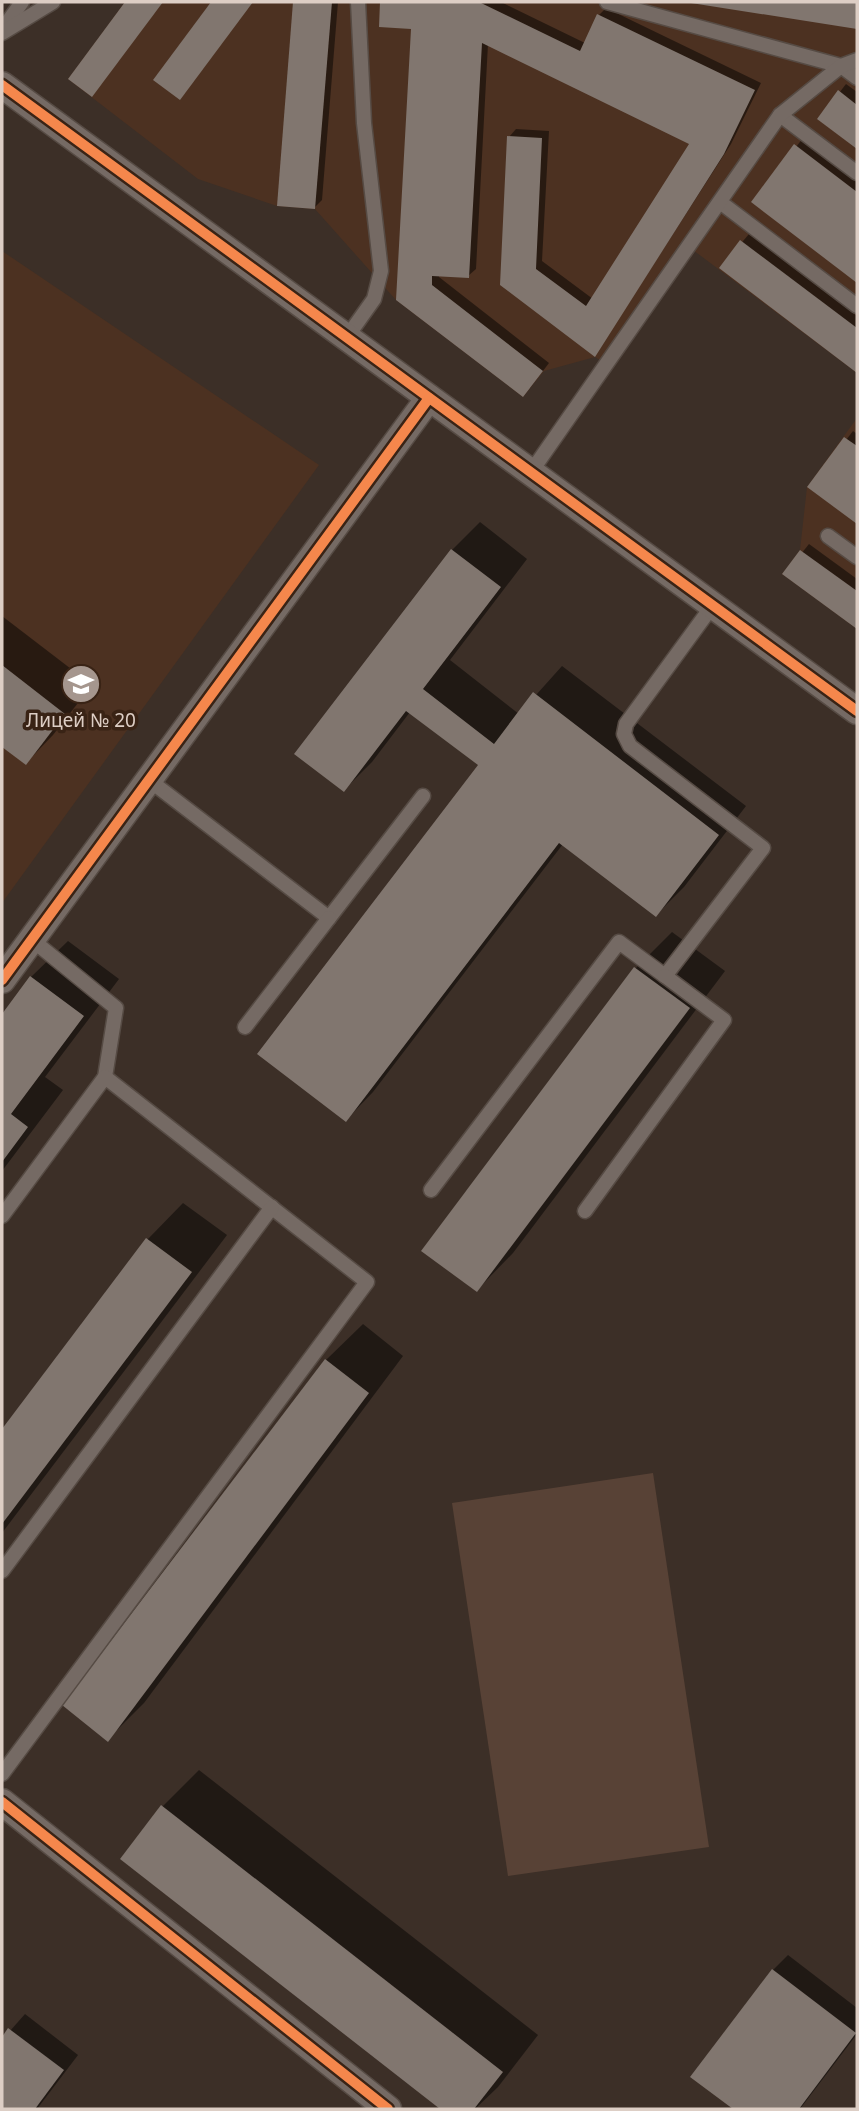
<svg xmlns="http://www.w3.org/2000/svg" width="859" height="2111" font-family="'Noto Sans',sans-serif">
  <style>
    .built { fill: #4c3121 }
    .green { fill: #584236 }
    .shadow { fill: #0007 }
    .building { fill: #81766f }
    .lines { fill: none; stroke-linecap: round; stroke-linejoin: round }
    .lane-casing { stroke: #564b44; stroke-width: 17 }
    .street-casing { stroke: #564b44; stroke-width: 29 }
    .lane { stroke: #756a64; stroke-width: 14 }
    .street { stroke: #756a64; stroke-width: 26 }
    .cycleway-casing { stroke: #392315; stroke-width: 15 }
    .cycleway { stroke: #f5874c; stroke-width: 10 }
    .labels { text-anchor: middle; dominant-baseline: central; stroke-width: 7; stroke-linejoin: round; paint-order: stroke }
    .poi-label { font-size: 19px; fill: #ddcec5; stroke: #392315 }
  </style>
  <rect width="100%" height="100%" fill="#3c2f27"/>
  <g class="built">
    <path d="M125,2H857V373L689,247L606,364L595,357L544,371L523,397L396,300L315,209L277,206L198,179L68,79Z"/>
    <path d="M2,251L319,465L2,903Z"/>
    <path d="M857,418V629L782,574L800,550L807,487Z"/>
  </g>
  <path class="green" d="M653,1473L709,1847L508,1876L452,1503Z"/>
  <g class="shadow">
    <path d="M295,2H338L322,200L314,208L279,205Z"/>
    <path d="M382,2H501L585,43L599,15L606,8L761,83L731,144L595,355L501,284L509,137L516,129L549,131L542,261L593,299L691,143L488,44L476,269L468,276L439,275V277L549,363L530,388L398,299L412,27L381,26Z"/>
    <path d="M693,2H857V27Z"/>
    <path d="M846,84L857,92V147L819,119Z"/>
    <path d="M803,138L857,179V280L753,202Z"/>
    <path d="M749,234L857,316V371L721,267Z"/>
    <path d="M853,431L857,434V522L810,487Z"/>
    <path d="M480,522L527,559L450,660L519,714L562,666L746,806L684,887L656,915L563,844L373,1092L346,1120L480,765L410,712L372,762L344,790L297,753L452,550Z"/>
    <path d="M809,544L857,579V627L785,574Z"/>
    <path d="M2,616L92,685L53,735L26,763L2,745Z"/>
    <path d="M672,932L725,971L513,1253L477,1290L424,1250L636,968Z"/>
    <path d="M68,941L119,979L45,1077L63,1090L2,1171V1016L31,977Z"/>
    <path d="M183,1203L227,1235L2,1533V1432L147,1240Z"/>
    <path d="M363,1324L403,1356L144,1703L108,1739L65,1704L326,1360Z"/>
    <path d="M199,1770L538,2035L498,2087L475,2109H443L122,1858L163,1806Z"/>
    <path d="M788,1955L857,2008V2034L800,2109H735L692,2076L773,1970Z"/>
    <path d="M25,2014L78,2055L37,2109H2V2040Z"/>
  </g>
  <g class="building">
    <path d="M125,2H163L92,97L68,79Z"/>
    <path d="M211,2H253L180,100L153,80Z"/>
    <path d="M293,2H332L315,209L277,206Z"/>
    <path d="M380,2H479L580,51L597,14L755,90L724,154L595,357L500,285L507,136L542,138L536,269L586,306L689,144L482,43L469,278L432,276V285L543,371L523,397L396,300L411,29L379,27Z"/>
    <path d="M692,2H857V29L691,3Z"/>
    <path d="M838,90L857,105V149L817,119Z"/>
    <path d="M794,144L857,192V283L751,202Z"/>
    <path d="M740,240L857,328V373L719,268Z"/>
    <path d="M844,437L857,446V524L807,487Z"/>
    <path d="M451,549L501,587L423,689L494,744L533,692L719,835L656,917L559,843L346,1122L257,1054L478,765L406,711L344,792L294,754Z"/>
    <path d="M800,550L857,591V629L782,574Z"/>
    <path d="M2,665L65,714L26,765L2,747Z"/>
    <path d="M634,967L690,1008L477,1292L421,1251Z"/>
    <path d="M30,976L84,1016L11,1114L28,1127L2,1162V1014Z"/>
    <path d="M146,1238L192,1272L2,1524V1429Z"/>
    <path d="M325,1359L369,1393L108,1742L62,1705Z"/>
    <path d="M161,1805L503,2072L474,2109H440L120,1859Z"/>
    <path d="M772,1969L856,2033L799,2109H733L690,2077Z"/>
    <path d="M8,2028L64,2070L35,2109H2V2037Z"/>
  </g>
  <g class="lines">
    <g class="lane-casing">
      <g id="lane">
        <path d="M607,2L841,66L857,78"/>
        <path d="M2,30L22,2"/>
        <path d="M2,33L53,2"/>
        <path d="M780,115L857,173"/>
        <path d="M720,202L857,306"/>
        <path d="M347,337L374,299L381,271L364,123L358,2"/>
        <path d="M531,472L780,115L841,66L857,60"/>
        <path d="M828,536L857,557"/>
        <path d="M149,780L329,918L423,796"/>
        <path d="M31,939L116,1008L105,1077"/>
        <path d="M245,1027L329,918"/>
        <path d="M431,1190L619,942L665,976L763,848L630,746L624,734L626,724L713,605"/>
        <path d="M585,1211L724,1020L665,976"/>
        <path d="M2,1216L105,1077L367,1282L2,1774"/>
        <path d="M2,1571L272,1207"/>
      </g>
    </g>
    <g class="street-casing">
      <g id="street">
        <path d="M2,85L857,711"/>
        <path d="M2,980L429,398"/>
        <path d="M2,1802L388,2109"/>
      </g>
    </g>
    <use href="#lane" class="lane"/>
    <use href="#street" class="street"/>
    <g class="cycleway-casing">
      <g id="cycleway">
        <path d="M2,85L857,711"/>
        <path d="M2,980L429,398"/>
        <path d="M2,1802L388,2109"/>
      </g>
    </g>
    <use href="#cycleway" class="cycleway"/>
  </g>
  <defs>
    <g id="school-disc" transform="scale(2.0125)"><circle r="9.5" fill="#a5968e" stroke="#392315"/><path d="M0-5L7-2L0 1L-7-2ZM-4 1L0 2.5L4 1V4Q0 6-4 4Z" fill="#fff"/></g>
  </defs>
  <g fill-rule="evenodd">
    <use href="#school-disc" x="81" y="684"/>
  </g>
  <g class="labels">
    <g class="poi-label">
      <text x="81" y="720">Лицей № 20</text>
    </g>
  </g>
  <rect width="859" height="2111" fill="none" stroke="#ddcec5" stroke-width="7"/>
</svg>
